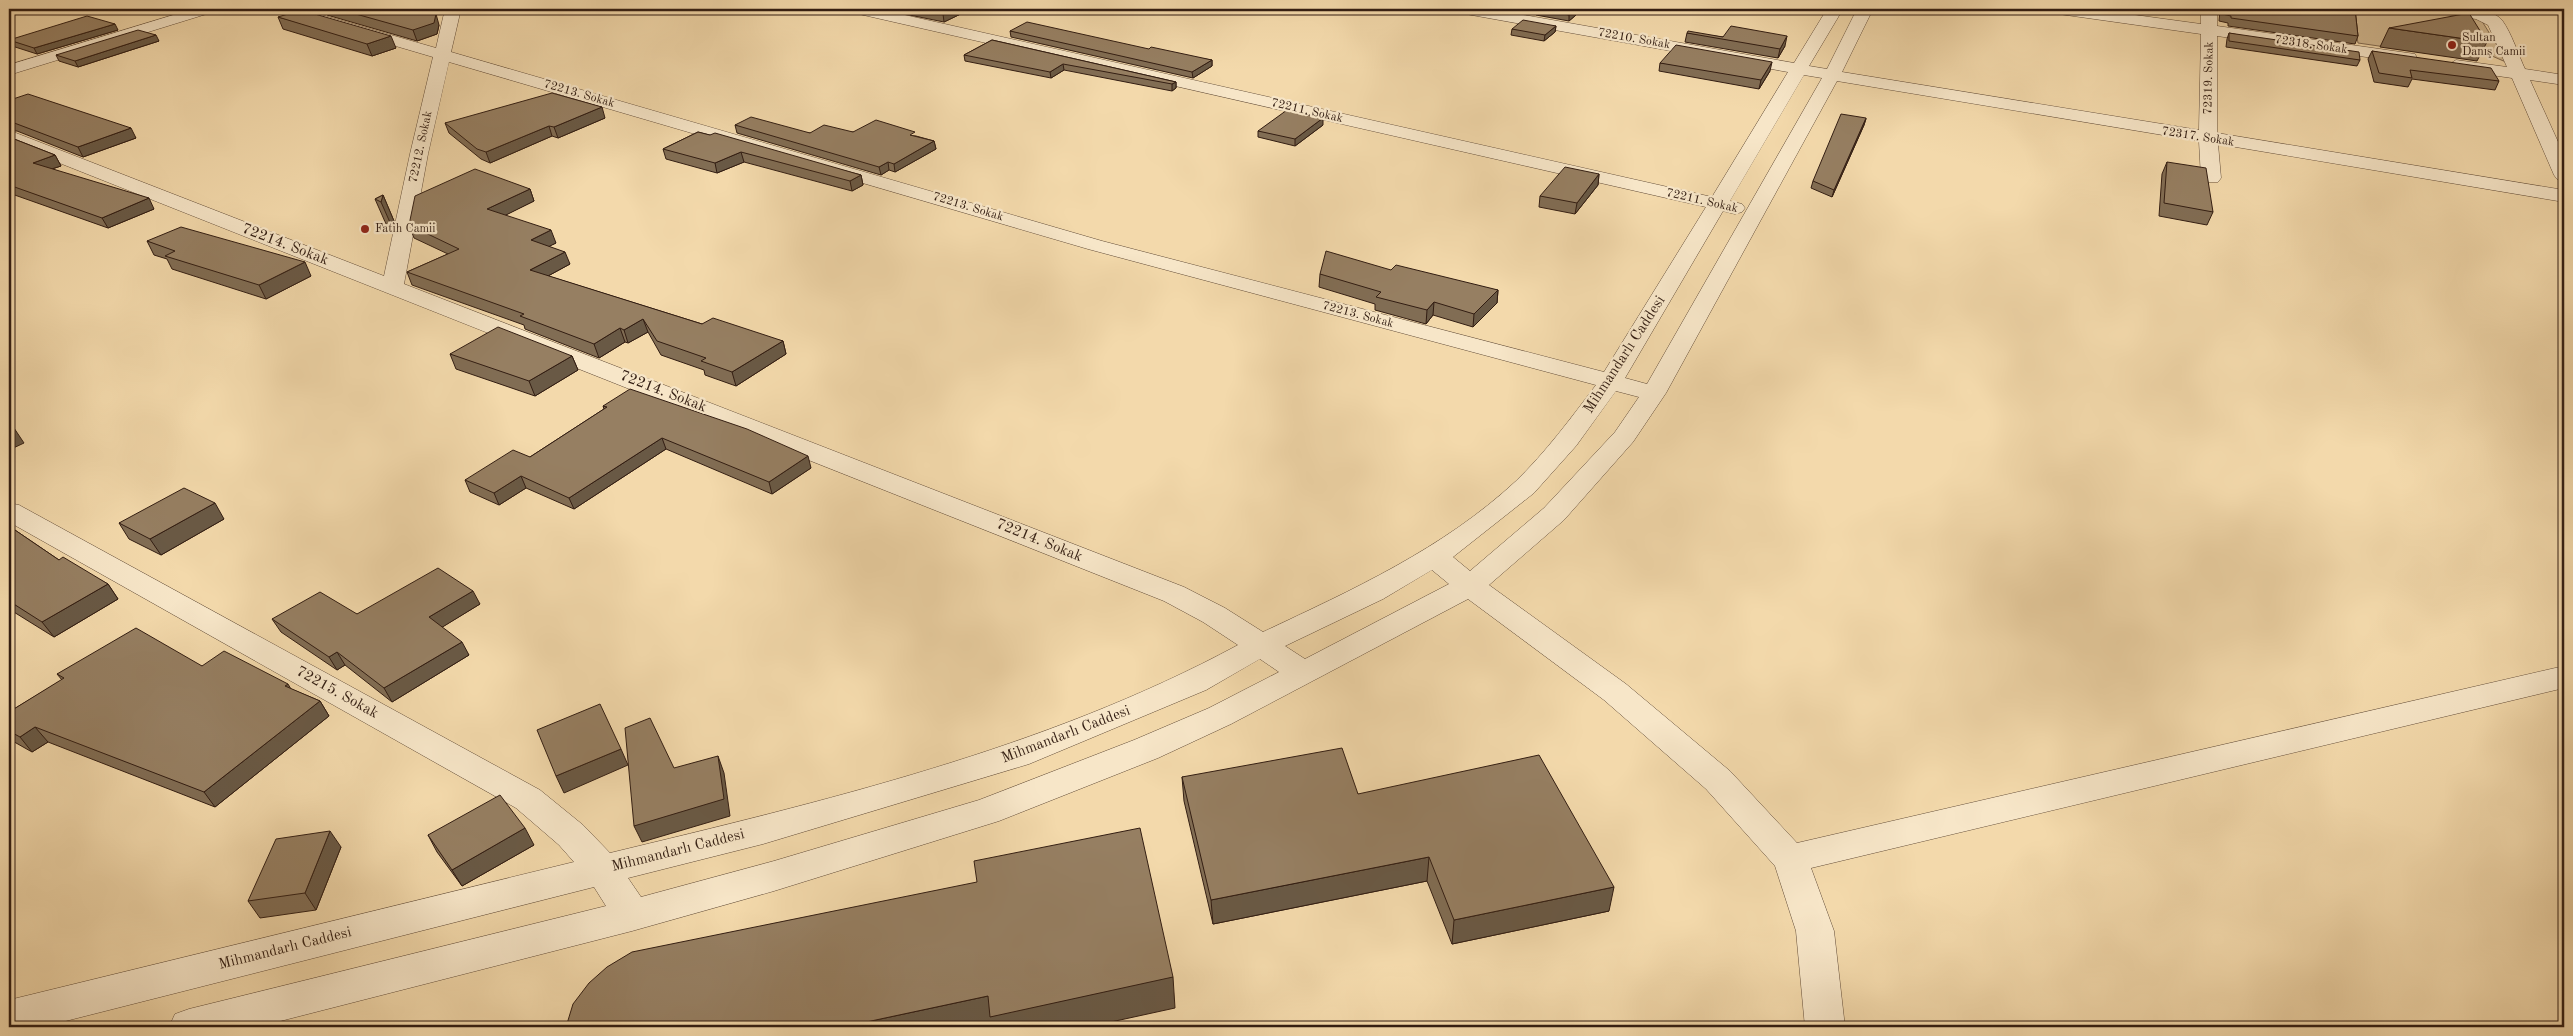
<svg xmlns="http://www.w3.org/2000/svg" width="2573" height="1036" font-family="'Old Standard TT',serif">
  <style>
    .green { fill: #d2b991; stroke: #826b52 }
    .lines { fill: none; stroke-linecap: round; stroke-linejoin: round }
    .minor-casing { stroke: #624c38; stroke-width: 1 }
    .minor { fill: #f7e6c8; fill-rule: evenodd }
    .wall { fill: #816d54; stroke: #321d12 }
    .shaded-wall { fill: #695945; stroke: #321d12 }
    .building { fill: #967f62; stroke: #321d12 }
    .poi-dot { fill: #8f2418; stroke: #f7e6c8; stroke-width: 2 }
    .labels { text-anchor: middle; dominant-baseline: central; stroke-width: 4.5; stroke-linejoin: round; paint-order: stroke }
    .far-poi-label { font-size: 12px; fill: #321d12; stroke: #f7e6c8; text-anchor: start }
    .far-street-label { font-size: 12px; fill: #321d12; stroke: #f7e6c8 }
    .street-label { font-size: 15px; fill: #321d12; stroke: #f7e6c8 }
  </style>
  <rect width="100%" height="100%" fill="#f3d9ab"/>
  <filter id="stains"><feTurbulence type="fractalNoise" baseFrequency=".004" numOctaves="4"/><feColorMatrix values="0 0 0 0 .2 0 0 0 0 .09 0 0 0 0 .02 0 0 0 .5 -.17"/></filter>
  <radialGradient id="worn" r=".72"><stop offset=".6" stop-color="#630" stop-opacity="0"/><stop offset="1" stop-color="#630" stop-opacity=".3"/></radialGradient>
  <path class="green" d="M2352,9H2412L2480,18L2508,63L2483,52L2488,50L2443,34L2434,54L2358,43Z"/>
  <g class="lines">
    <g class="minor-casing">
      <g id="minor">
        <path d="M193,9H216L213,12L9,75V65Z"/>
        <path d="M277,9H301L436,48L445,9H461L451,52L1102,241L1604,372L1706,207L859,14L851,9H878L1712,197L1788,72L1466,14L1461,12L1458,9H1490L1794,63L1827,9H1843L1809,66L1827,69L1857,9H1873L1842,72L2199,130L2201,34L2059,14L2054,12L2051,9H2091L2201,24V9H2217V26L2415,54L2417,58L2409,63L2217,36V133L2564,190V202L2218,144L2221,178L2218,182H2204L2201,178L2199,141L1837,81L1666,393L1633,442L1564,520L1489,585L1626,684L1730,771L1797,843L2564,666V688L1811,868L1834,931L1845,1027H1805L1796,931L1775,866L1706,789L1604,700L1468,599L1231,724L1158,758L999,821L774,891L632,931L257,1027H169L175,1014L189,1009L606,906L594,887L42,1027H9V1000L574,862L559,845L516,808L9,522V503L19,505L540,790L583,825L610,853C821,802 1046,749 1238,645L1203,622L1164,601L9,143V132L16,133L384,276L410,154L433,57L280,12ZM449,62L1088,249L1596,385C1571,418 1546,452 1516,481C1443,549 1352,590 1263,632L1225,608L1184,587L404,284L428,154ZM1804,75L1822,78L1647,384L1625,378L1723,211L1735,214L1742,212L1745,208L1742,204L1730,201ZM1616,391L1639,397L1615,432L1544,508L1470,571L1453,557L1534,493L1576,446ZM1432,570L1449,584L1305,659L1285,646L1383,599ZM1260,659L1279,672L1209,708L1134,740L979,800L774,861L641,897L628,878L763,844L1029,764L1206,690Z"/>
        <path d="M2431,9C2448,8 2490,6 2502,20C2512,34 2518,54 2525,69L2564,75V85L2530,80L2564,155V181L2557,179L2554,175L2512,78L2456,70L2448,65L2456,60L2507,67L2488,25L2476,19L2434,12Z"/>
      </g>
    </g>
    <use href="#minor" class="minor"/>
  </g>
  <g class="wall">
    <path d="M325,9H416L439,25L437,34L417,41L327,15Z"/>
    <path d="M880,9H971L944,22Z"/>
    <path d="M1536,9H1577L1576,15L1569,21L1536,15Z"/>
    <path d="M2220,9H2355L2358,36L2355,44L2228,26V23L2219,21Z"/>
    <path d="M278,17L396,48L372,56L283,29Z"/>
    <path d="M1556,26L1555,32L1544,41L1511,35L1512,29Z"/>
    <path d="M2389,28L2487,42L2477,61L2380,47Z"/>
    <path d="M118,30L37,54L12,46L9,41V40Z"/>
    <path d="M1010,31L1212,60V66L1193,78L1011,37Z"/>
    <path d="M1687,33L1723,37L1785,46L1778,58L1685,42Z"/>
    <path d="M2229,33L2360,60L2357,66L2226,47L2227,39Z"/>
    <path d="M992,40L1176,82V88L1172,91L1064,70L1051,78L965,61L964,55Z"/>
    <path d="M159,41L78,67L59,61L56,55Z"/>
    <path d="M2372,51L2499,81L2495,90L2412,79L2408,87L2374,82L2368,59Z"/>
    <path d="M1660,63L1770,71L1759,89L1659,71Z"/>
    <path d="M9,97L13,99L136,138L83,157L17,131H9Z"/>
    <path d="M605,118L558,138L552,136L490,163L481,159L449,133L445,123Z"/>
    <path d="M1866,119L1864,125L1832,197L1811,188L1813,181Z"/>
    <path d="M735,125L810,133L853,132L916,136L934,141L936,149L895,172L889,170L881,175L737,133Z"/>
    <path d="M1323,125L1295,146L1258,137V131Z"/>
    <path d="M698,132L861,175L863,185L852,191L744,162L717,173L666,159L663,149Z"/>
    <path d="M9,137L55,155L61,166L52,169L154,209L108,228L9,193Z"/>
    <path d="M2167,162L2213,212L2207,225L2159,216L2162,174Z"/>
    <path d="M1599,174L1598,185L1575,214L1539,207L1540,196Z"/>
    <path d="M530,189L534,201L505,215L556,243L549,246L570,264L548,276L702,324L783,341L786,354L736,386L705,375L704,370L661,355L648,332L628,343L625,342L599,358L525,329L524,325L412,285L407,272L448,254L414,238L409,225Z"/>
    <path d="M383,195L394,221L392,227L386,224L375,199Z"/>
    <path d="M147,241L311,276L266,299L172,269L167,259L154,255Z"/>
    <path d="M1320,274L1498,290L1497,303L1473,327L1433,315L1426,324L1375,310V304L1319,287Z"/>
    <path d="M450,354L572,356L578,370L535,396L456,369Z"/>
    <path d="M603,406L811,468L772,494L666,449L574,509L526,488L499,505L470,492L465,480L530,457L604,409Z"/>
    <path d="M224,519L161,555L129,539L119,523Z"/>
    <path d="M9,526L59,560L108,584L118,599L54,637L9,609Z"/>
    <path d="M480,604L442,627L469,655L392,702L345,665L337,670L281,632L272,619L357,614Z"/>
    <path d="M202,666L291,689L320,701L329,716L215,807L48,742L32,752L9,739V712L62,680L57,674Z"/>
    <path d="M1182,777L1358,794L1609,911L1452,944L1427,881L1213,924L1184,801Z"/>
    <path d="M428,835L534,845L462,886L437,852Z"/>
    <path d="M341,847L316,910L260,918L248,901Z"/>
  </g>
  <g class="shaded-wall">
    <path d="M954,9H971L944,22L943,14Z"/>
    <path d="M1577,9L1576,15L1569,21V15Z"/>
    <path d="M436,14L439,25L437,34L417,41L413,30Z"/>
    <path d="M115,24L118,30L37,54L34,48Z"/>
    <path d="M1556,26L1555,32L1544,41L1545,35Z"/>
    <path d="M156,35L159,41L78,67L75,61Z"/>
    <path d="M391,36L396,48L372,56L367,44Z"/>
    <path d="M1787,36L1785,46L1778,58L1780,49Z"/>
    <path d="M1212,60V66L1193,78L1192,72Z"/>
    <path d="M1772,62L1770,71L1759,89L1761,80Z"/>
    <path d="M1063,64L1064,70L1051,78L1050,72Z"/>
    <path d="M1176,82V88L1172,91V84Z"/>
    <path d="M602,107L605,118L558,138L554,127Z"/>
    <path d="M1323,118V125L1295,146V139Z"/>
    <path d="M1866,118L1864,125L1832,197L1834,190Z"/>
    <path d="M549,126L552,136L490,163L486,152Z"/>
    <path d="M131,128L136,138L83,157L78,147Z"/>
    <path d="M934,141L936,149L895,172L894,164Z"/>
    <path d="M741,152L744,162L717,173L715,163Z"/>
    <path d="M55,155L61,166L39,173L33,163Z"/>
    <path d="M888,162L889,170L881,175L879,167Z"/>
    <path d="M1599,174L1598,185L1575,214L1577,203Z"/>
    <path d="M861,175L863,185L852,191L850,181Z"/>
    <path d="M530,189L534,201L492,222L487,209Z"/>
    <path d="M383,195L394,221L392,227L381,202Z"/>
    <path d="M149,198L154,209L108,228L102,218Z"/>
    <path d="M551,230L556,243L536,253L531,240Z"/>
    <path d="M565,252L570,264L535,283L530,270Z"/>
    <path d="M305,262L311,276L266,299L259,285Z"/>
    <path d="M1498,290L1497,303L1473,327L1474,314Z"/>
    <path d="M1434,302L1433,315L1426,324L1427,310Z"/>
    <path d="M643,319L648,332L628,343L624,330Z"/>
    <path d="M620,328L625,342L599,358L594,344Z"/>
    <path d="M783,341L786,354L736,386L732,372Z"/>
    <path d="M572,356L578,370L535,396L529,381Z"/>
    <path d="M14,428L24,443L9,450V430Z"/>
    <path d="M662,438L666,449L574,509L569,498Z"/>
    <path d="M808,456L811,468L772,494L769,482Z"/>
    <path d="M521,476L526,488L499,505L494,493Z"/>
    <path d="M215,503L224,519L161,555L150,539Z"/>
    <path d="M108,584L118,599L54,637L42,622Z"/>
    <path d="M473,591L480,604L436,631L429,617Z"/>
    <path d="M462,642L469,655L392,702L384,688Z"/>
    <path d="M337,652L345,665L337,670L329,657Z"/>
    <path d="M288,684L297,699L285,686Z"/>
    <path d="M320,701L329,716L215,807L204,792Z"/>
    <path d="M35,727L48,742L32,752L20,737Z"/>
    <path d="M621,749L628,765L564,793L556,776Z"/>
    <path d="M718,756L724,773L730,816L642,842L634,826Z"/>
    <path d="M525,828L534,845L462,886L452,870Z"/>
    <path d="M330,831L341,847L316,910L305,893Z"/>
    <path d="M1429,857L1427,881L1213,924L1211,900Z"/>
    <path d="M1614,887L1609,911L1452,944L1454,920Z"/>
    <path d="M1173,977L1175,1008L1088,1027H843L988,996Z"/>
  </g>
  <g class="building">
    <path d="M338,9H416L436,14L434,23L413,30Z"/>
    <path d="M916,9H954L943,14Z"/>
    <path d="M1536,9H1577L1569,15Z"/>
    <path d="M2222,9H2355L2358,36L2231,18V16L2222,14Z"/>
    <path d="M301,10L391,36L367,44L278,17Z"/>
    <path d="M2469,13L2487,42L2389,28Z"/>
    <path d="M87,16L115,24L34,48L9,40Z"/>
    <path d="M1523,20L1556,26L1545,35L1512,29Z"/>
    <path d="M1027,22L1149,49L1151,47L1212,60L1192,72L1010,31Z"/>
    <path d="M1731,26L1787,36L1780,49L1687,33L1688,31L1723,37Z"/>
    <path d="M138,30L156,35L75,61L56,55Z"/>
    <path d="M2229,33L2359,52L2360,60L2229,41Z"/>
    <path d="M992,40L1176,82L1172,84L1063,64L1050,72L964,55Z"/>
    <path d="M1676,45L1772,62L1761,80L1660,63Z"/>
    <path d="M2372,51L2491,68L2499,81L2410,70L2412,78L2379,73Z"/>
    <path d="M552,93L602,107L554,127L549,126L486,152L477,149L445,123Z"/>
    <path d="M28,94L131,128L78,147L9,121V97L13,99Z"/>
    <path d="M1287,110L1323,118L1295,139L1258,131Z"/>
    <path d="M1841,114L1866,118L1834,190L1813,181Z"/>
    <path d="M751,117L810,133L824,125L853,132L876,120L915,132L910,135L934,141L894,164L888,162L879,167L735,125Z"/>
    <path d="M698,132L710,135L715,133L861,175L850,181L741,152L715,163L663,149Z"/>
    <path d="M9,137L55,155L33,163L149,198L102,218L9,185Z"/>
    <path d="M2167,162L2206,168L2213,212L2164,203Z"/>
    <path d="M1565,167L1599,174L1577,203L1540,196Z"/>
    <path d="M475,169L530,189L487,209L551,230L531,240L565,252L530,270L702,324L713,318L783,341L732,372L701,361L706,358L657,341L643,319L624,330L620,328L594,344L520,316L524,314L407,272L459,249L409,225L415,196Z"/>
    <path d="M383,195L381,202L375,199Z"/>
    <path d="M181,227L305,262L259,285L165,256L175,251L147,241Z"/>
    <path d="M1326,251L1391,270L1396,265L1498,290L1474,314L1434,302L1427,310L1376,297L1381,292L1320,274Z"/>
    <path d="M498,327L572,356L529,381L450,354Z"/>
    <path d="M630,389L747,429L808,456L769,482L662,438L569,498L521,476L494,493L465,480L513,450L530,457L607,407L603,406Z"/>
    <path d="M9,425L14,428L9,430Z"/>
    <path d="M184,488L215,503L150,539L119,523Z"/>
    <path d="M9,526L59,560L63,557L108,584L42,622L9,601Z"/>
    <path d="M438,568L473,591L429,617L462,642L384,688L337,652L329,657L272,619L320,592L357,614Z"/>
    <path d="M136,628L202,666L224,651L288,684L285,686L320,701L204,792L35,727L20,737L9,731V712L64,678L57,674Z"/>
    <path d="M600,704L621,749L556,776L537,730Z"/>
    <path d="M650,718L674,768L718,756L724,799L634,826L625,728Z"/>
    <path d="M1342,748L1358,794L1539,755L1614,887L1454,920L1429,857L1211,900L1182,777Z"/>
    <path d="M500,795L525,828L452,870L428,835Z"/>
    <path d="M1140,828L1173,977L990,1017L988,996L843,1027H566L573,1004L589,983L607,967L632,952L977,882L974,861Z"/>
    <path d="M330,831L305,893L248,901L276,839Z"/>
  </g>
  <g class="poi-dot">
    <circle cx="2452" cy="45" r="5"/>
    <circle cx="365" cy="229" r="5"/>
  </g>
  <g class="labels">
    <g class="far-poi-label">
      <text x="2462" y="38">Sultan<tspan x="2462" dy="14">Danış Camii</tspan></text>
      <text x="375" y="229">Fatih Camii</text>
    </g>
    <g class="far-street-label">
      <text transform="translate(1634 39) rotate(10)">72210. Sokak</text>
      <text transform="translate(2311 45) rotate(8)">72318. Sokak</text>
      <text transform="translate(2209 78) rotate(-89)">72319. Sokak</text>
      <text transform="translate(579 94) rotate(16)">72213. Sokak</text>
      <text transform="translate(1307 111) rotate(13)">72211. Sokak</text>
      <text transform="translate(2198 137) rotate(9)">72317. Sokak</text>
      <text transform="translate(421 147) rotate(-78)">72212. Sokak</text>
      <text transform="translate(1702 201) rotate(13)">72211. Sokak</text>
      <text transform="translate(968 207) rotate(17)">72213. Sokak</text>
      <text transform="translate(1358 315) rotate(15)">72213. Sokak</text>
    </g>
    <g class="street-label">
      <text transform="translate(285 245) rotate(21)">72214. Sokak</text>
      <text transform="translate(1625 355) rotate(-57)">Mihmandarlı Caddesi</text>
      <text transform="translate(663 392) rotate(21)">72214. Sokak</text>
      <text transform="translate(1039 541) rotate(22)">72214. Sokak</text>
      <text transform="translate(337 693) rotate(29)">72215. Sokak</text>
      <text transform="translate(1066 735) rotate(-21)">Mihmandarlı Caddesi</text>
      <text transform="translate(678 851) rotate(-14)">Mihmandarlı Caddesi</text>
      <text transform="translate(285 949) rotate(-14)">Mihmandarlı Caddesi</text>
    </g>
  </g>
  <rect width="2573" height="1036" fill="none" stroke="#f3d9ab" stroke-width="30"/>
  <rect x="10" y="10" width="2553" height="1016" fill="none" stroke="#321d12" stroke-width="2.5"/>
  <rect x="15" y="15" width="2543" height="1006" fill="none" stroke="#321d12"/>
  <rect width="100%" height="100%" filter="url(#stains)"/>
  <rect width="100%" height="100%" fill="url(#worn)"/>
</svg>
